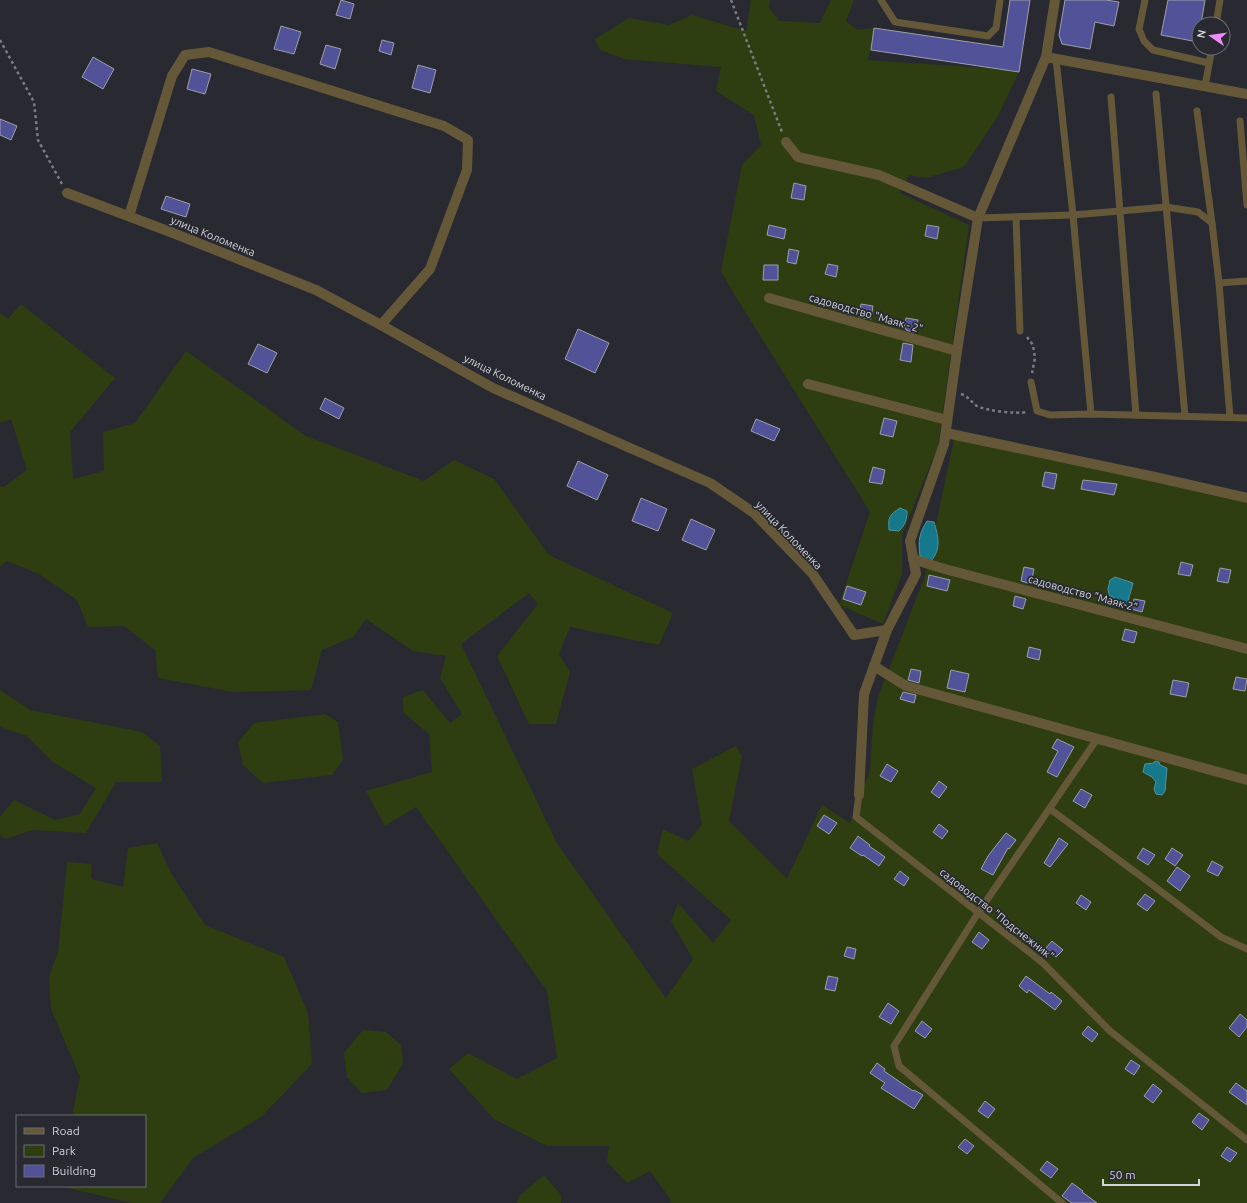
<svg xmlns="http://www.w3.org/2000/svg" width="1247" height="1203" font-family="Ubuntu,sans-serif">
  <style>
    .green { fill: #2e3e11 }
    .water { fill: #16788b; stroke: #4e93a2 }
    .building { fill: #515297; stroke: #9d9faa }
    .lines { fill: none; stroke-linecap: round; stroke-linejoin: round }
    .path { stroke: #7b7c83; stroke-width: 2.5; stroke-dasharray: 3 3; stroke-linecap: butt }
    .service { stroke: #655839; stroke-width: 7 }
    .minor { stroke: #655839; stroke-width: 10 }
    .labels { text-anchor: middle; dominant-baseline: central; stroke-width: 3.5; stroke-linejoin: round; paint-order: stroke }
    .street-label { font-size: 11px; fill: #d2d3d9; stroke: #282931 }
  </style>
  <rect width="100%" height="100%" fill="#282931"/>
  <g class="green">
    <path d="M751,0H770L769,8L780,21L820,23L831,0H854L846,21L857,30L874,28L871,50L867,60L1000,69L1019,72L998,116L964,167L926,178L909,175L900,193L969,225L938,446L902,535V574L883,624L839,605L870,512L731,289L721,271L742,165L761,145L754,115L716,91L721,67L624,59L600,50L595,39L629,18L669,25L692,15L746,31Z"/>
    <path d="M21,304L115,378L70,432L73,479L104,471L103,432L135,423L186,351L306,436L424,481L454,460L494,479L549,555L673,613L659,645L570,627L559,654L570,672L556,724H529L497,656L538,604L529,593L461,644L557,843L666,998L693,959L671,921L678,903L713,943L731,920L657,854L663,829L688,841L702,825L692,769L736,746L742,756L729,821L787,879L822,805L850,823L870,771L873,723L878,697L925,576L955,434L1247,500V1203H670L671,1200L650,1171L627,1183L607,1162L609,1146H547L494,1119L449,1069L468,1053L517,1079L557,1058L547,991L416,807L385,826L366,791L432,772L429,734L403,712V697L423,690L450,723L462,714L440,678L446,656L413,651L366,619L353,637L322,650L311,690L233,692L158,678L155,650L124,626L88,627L77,600L39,574L7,561L0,567V486L4,487L27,470L11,419L0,423V313L8,319Z"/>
    <path d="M0,690L30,710L142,732L160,746L162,782H116L86,833L33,830L5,839L0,835V817L14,800L55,820L80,814L96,788L53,762L27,736L0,727Z"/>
    <path d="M325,714L338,722L343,760L332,775L263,783L243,765L238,742L254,723Z"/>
    <path d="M157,843L171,873L205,925L284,957L308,1013L312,1064L261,1117L193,1158L160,1203H132L59,1186H145V1116H72L80,1077L51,1009L49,976L58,952L67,862L91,864V879L123,887L128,848Z"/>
    <path d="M363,1030L386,1032L401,1045L403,1063L387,1090L362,1093L347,1077L344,1053Z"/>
    <path d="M544,1175L561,1195V1203H517L520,1195Z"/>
  </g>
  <g class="water">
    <path d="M900,508L907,511C907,520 905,525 899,531L889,530C888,517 889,515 900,508Z"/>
    <path d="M927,521L934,522C938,536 942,548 931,561L920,556C918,541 919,534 927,521Z"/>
    <path d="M1115,577L1133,583L1128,601L1125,606L1117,605L1116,599L1109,595L1108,589L1110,580Z"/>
    <path d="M1155,761L1159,762L1160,765L1167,768L1165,791L1162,795L1156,794L1154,789L1156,782L1152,777L1143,772L1145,764L1154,763Z"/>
  </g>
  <g class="building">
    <path d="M341,0L354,4L350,19L336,15Z"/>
    <path d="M1010,0H1030L1019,72L871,50L874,28L1003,47Z"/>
    <path d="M1065,0H1106L1119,2L1114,26L1095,22L1090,49L1062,44L1059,35Z"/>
    <path d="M1168,0H1205L1201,24H1199L1198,42L1161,35Z"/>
    <path d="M281,26L301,32L294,54L274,49Z"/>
    <path d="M382,40L394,43L391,55L379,51Z"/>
    <path d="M326,45L341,49L335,69L320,64Z"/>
    <path d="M93,57L114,69L103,89L82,77Z"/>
    <path d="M418,65L436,70L430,93L412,88Z"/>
    <path d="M192,69L211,74L205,94L187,89Z"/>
    <path d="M0,119L17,126L11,140L0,135Z"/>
    <path d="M794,183L806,186L804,200L791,198Z"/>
    <path d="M166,196L190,204L186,217L161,209Z"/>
    <path d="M769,225L786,229L784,239L767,235Z"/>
    <path d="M927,225L939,227L937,239L925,236Z"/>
    <path d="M789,249L799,251L796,264L787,262Z"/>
    <path d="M828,264L838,266L836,277L825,274Z"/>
    <path d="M764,265H778V280H763Z"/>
    <path d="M861,304L873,306L871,319L859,317Z"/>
    <path d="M906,318L918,320L916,333L906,330V329L904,328Z"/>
    <path d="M578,329L609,343L595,373L565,359Z"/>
    <path d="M903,343L913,345L911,362L900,360Z"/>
    <path d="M258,344L277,353L267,373L248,364Z"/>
    <path d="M325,398L344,408L339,419L320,409Z"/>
    <path d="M884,418L897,421L893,437L880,434Z"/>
    <path d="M756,419L780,429L774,441L751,431Z"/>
    <path d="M578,461L608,475L597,500L567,486Z"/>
    <path d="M873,467L885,470L882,484L869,482Z"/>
    <path d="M1045,472L1057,474L1054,489L1042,486Z"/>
    <path d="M1083,480L1117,484L1114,495L1081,489Z"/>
    <path d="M641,498L667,509L658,531L632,521Z"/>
    <path d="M691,519L715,530L706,550L682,540Z"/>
    <path d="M1181,562L1193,565L1190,576L1178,574Z"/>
    <path d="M1024,567L1034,569L1031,584L1021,581Z"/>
    <path d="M1220,568L1231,570L1228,583L1217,581Z"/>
    <path d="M929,575L950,580L947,591L927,586Z"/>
    <path d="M847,586L866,592L861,605L843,599Z"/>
    <path d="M1015,596L1026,599L1023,609L1013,606Z"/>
    <path d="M1134,599L1145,601L1142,612L1131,609Z"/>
    <path d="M1125,629L1137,632L1134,643L1122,640Z"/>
    <path d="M1029,647L1041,650L1039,660L1027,657Z"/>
    <path d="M911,669L921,671L919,683L908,680Z"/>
    <path d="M951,670L969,674L965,692L947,688Z"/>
    <path d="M1236,677L1247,679L1245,691L1233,689Z"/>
    <path d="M1173,680L1189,683L1186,697L1170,694Z"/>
    <path d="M903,692L916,695L914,703L900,699Z"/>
    <path d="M1057,739L1074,747L1057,777L1047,772L1058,751L1052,748Z"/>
    <path d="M887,764L898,771L891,782L880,776Z"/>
    <path d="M939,781L947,787L939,798L931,792Z"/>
    <path d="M1081,789L1092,795L1085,808L1073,801Z"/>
    <path d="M824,815L837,823L829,834L817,826Z"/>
    <path d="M939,824L948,831L942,839L933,832Z"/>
    <path d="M1006,833L1016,840L1009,849L1008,848L993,875L981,869L988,856Z"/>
    <path d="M858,836L870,845L869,846L885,857L879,866L863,855L862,856L850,848Z"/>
    <path d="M1059,838L1068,844L1050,867L1044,863Z"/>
    <path d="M1143,848L1155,855L1148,865L1137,858Z"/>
    <path d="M1172,848L1183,855L1175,866L1165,859Z"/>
    <path d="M1212,861L1223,867L1218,876L1207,871Z"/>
    <path d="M1177,867L1190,876L1180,891L1167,881Z"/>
    <path d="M900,871L909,878L904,886L894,879Z"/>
    <path d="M1145,894L1155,901L1147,911L1137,904Z"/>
    <path d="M1081,895L1091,902L1086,910L1076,903Z"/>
    <path d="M979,932L989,940L982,949L972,942Z"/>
    <path d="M1052,941L1063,950L1056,957L1046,948Z"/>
    <path d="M847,947L856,949L854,959L844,956Z"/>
    <path d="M828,976L838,978L835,991L825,989Z"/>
    <path d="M1026,976L1050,994L1051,992L1062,1001L1055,1010L1029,990L1027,993L1019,986Z"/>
    <path d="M888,1003L899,1011L891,1024L879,1017Z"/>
    <path d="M1240,1014L1247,1020V1027L1239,1037L1229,1028Z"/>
    <path d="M922,1021L932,1029L925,1038L915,1031Z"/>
    <path d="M1088,1026L1098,1034L1092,1042L1082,1034Z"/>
    <path d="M1131,1060L1140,1066L1134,1075L1125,1069Z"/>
    <path d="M877,1063L885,1069L884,1071L913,1091L914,1090L923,1095L914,1109L881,1088L885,1083L870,1073Z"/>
    <path d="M1236,1083L1247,1091V1105L1229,1092Z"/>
    <path d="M1153,1084L1162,1091L1153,1103L1144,1096Z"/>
    <path d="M985,1101L995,1109L988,1118L978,1111Z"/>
    <path d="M1199,1113L1209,1120L1202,1130L1192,1122Z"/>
    <path d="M965,1139L974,1146L967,1154L958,1147Z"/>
    <path d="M1227,1147L1237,1153L1230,1162L1221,1156Z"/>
    <path d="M1047,1161L1058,1169L1051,1178L1040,1170Z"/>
    <path d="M1072,1183L1083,1191L1082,1192L1097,1203H1072L1062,1196Z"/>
  </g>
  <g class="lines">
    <g class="path">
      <path d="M731,0L782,132"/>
      <path d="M0,40L34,102L38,140L62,184"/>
      <path d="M1027,337L1033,345L1035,358L1032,373"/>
      <path d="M961,394C968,396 971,402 977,406C987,411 1016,414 1027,412"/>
    </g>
    <g class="service">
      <path d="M881,0L895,22L988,36L996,28L1000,0"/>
      <path d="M1145,0L1139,29L1144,41L1153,50L1209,63"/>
      <path d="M1216,24L1220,0"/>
      <path d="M1056,59L1073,215L1091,414"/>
      <path d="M1205,86L1212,48"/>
      <path d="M1156,94L1185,416"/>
      <path d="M1111,97L1136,415"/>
      <path d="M1197,111L1212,223"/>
      <path d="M1240,121L1247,205"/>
      <path d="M1016,217L1020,331"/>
      <path d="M978,218L1073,215L1166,207L1198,212L1212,223L1219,283L1230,417"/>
      <path d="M1219,283L1247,281"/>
      <path d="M1031,382L1037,411L1050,415L1091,414L1247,418"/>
      <path d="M859,795L856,817L1043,963L1110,1031L1247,1140"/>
      <path d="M1050,809L1146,880L1221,937L1247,949"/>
      <path d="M1062,1203L899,1066L894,1046L978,913L1097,739"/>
    </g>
    <g class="minor">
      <path d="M1046,57L1247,94"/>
      <path d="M786,142L798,157L879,175L978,218"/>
      <path d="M67,193L173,233L316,290L381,325L493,388L710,483L754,513L812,573L854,635L887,630"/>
      <path d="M129,216L172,76L185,55L209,52L444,126L468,140L467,170L430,269L381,325"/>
      <path d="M769,298L957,351"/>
      <path d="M808,384L947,420"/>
      <path d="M946,433L1155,477L1247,498"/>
      <path d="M913,559L941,568L1247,649"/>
      <path d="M874,666L906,686L1247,780"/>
      <path d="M859,795L864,694L887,630L916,574L910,541L944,444L957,351L978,218L1046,57L1055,0"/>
    </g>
  </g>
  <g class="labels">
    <g class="street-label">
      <text transform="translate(213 236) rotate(22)">улица Коломенка</text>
      <text transform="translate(866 313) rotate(16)">садоводство "Маяк - 2"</text>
      <text transform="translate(505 377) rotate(26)">улица Коломенка</text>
      <text transform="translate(789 535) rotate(46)">улица Коломенка</text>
      <text transform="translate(1083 593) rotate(15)">садоводство "Маяк-2"</text>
      <text transform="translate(997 914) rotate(38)">садоводство "Подснежник"</text>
    </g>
  </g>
  <rect x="16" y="1115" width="130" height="72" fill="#282931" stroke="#6c6d74"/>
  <rect x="24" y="1128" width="20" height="6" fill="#655839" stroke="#6c6d74"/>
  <text x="52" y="1135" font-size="12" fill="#d2d3d9">Road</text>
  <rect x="24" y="1145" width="20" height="12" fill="#2e3e11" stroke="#6c6d74"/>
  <text x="52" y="1155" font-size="12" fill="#d2d3d9">Park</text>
  <rect x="24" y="1165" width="20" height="12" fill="#515297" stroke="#6c6d74"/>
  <text x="52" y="1175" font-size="12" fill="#d2d3d9">Building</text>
  <g transform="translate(1211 36) rotate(283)"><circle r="19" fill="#282931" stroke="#6c6d74"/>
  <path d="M0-3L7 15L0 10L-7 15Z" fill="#ec8cfa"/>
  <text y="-6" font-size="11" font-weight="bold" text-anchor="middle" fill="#d2d3d9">N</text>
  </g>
  <path d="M1103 1179v6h96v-6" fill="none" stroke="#d2d3d9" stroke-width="2"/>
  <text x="1109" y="1179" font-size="12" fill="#d2d3d9" stroke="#282931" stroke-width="3" paint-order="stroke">50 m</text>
</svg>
